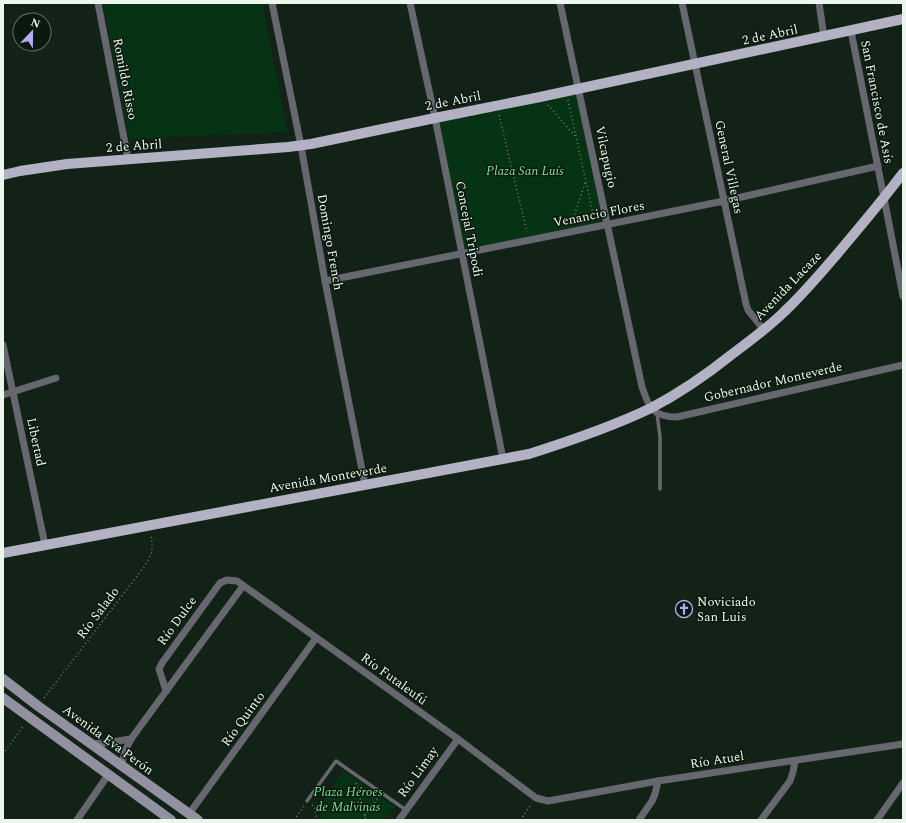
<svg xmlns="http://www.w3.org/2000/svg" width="906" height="823" font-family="Spectral,serif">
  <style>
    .green { fill: #073315 }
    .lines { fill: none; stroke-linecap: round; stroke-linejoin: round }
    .path { stroke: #748176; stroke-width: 1.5; stroke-dasharray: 1 3; stroke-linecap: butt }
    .lane { stroke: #676770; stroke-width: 3.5 }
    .street { stroke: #676770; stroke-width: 7 }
    .secondary { stroke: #92919f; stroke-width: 10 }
    .primary { stroke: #b3b2c4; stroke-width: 10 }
    .labels { text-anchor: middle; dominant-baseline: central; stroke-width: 3; stroke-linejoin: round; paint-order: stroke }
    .street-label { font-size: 13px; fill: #ecf6ed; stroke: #0a180d }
    .park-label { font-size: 13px; font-style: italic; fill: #7de395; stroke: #0a180d }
    .poi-label { font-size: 13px; fill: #ecf6ed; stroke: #0a180d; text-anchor: start }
  </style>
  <rect width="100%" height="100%" fill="#132216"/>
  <g class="green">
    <path d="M103,3H262L287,132L129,139Z"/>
    <path d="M579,89L608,224L461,254L435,118Z"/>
    <path d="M343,771L395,807L385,820H322L319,806Z"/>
  </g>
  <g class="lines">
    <g class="path">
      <path d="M568,100L594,218L572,222"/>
      <path d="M548,105L575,136"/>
      <path d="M499,115L527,232"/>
      <path d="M572,222L585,183"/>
      <path d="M44,698L144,567C153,552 153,551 151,534"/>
      <path d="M3,754L24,725"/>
      <path d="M356,783L366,820"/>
      <path d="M346,804L360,802"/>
      <path d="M312,805L314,806L317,820"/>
      <path d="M365,816L378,798"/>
      <path d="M294,820L304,806"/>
      <path d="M520,820L531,805"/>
    </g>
    <g class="lane">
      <path d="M657,413L660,437V489"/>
      <path d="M307,801L336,761L406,810"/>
    </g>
    <g class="street">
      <path d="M98,3L128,159"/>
      <path d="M272,3L301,146L325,281L365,485"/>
      <path d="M410,3L435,118L503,459"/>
      <path d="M560,3L642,387C649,408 653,417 677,417L903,365"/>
      <path d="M682,3L746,304L748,310L764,330"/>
      <path d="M819,3L824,37"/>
      <path d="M851,31L884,198L903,296"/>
      <path d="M325,281L724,201L878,166"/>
      <path d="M3,345L45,545"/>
      <path d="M3,395L56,378"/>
      <path d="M166,691L159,669L162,663L220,583L227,580L237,581L458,739L536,798L548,801L658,781L903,744"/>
      <path d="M92,744L105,743L131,739"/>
      <path d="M122,765C123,755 126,748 131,739L243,586"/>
      <path d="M189,814L316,638"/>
      <path d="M77,820L108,775"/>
      <path d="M399,820L458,739"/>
      <path d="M639,820L652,801L655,794L658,781"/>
      <path d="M761,820L790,781L793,772L795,761"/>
      <path d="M877,820L903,783"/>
    </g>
    <g class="secondary">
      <path d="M3,679L38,706L198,820"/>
      <path d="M3,698L171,820"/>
    </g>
    <g class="primary">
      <path d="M3,175L20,171L67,164L288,147L311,144L435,118L540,97L903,19"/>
      <path d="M3,553L529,454C570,441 612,427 651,408C680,393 706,375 731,355C750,341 769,327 785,311C804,293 821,273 838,253C860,227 882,201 903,173"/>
    </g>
  </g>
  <defs>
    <g id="church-ring" transform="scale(0.9)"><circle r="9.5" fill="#0a180d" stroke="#b4acf9" stroke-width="1.5"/><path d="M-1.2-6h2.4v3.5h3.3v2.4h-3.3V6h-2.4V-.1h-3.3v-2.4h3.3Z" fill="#b4acf9"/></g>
  </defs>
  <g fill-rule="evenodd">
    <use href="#church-ring" x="684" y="609"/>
  </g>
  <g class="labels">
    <g class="street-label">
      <text transform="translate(770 35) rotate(-12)">2 de Abril</text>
      <text transform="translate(125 79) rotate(79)">Romildo Risso</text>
      <text transform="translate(453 101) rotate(-11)">2 de Abril</text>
      <text transform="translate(877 102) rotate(79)">San Francisco de Asís</text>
      <text transform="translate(134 146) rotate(-4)">2 de Abril</text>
      <text transform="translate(606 157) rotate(78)">Vilcapugio</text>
      <text transform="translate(729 167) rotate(78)">General Villegas</text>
      <text transform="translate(599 214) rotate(-11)">Venancio Flores</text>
      <text transform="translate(469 229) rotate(79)">Concejal Tripodi</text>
      <text transform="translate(330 242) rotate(80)">Domingo French</text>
      <text transform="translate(788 286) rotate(-46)">Avenida Lacaze</text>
      <text transform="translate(773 382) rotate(-13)">Gobernador Monteverde</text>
      <text transform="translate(36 442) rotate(78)">Libertad</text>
      <text transform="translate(328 478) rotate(-10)">Avenida Monteverde</text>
      <text transform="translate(98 613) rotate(-53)">Río Salado</text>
      <text transform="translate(177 621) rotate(-54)">Río Dulce</text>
      <text transform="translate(394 679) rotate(36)">Río Futaleufú</text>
      <text transform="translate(243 719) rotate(-54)">Río Quinto</text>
      <text transform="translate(108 740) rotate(36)">Avenida Eva Perón</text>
      <text transform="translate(717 760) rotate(-9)">Río Atuel</text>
      <text transform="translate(418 772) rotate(-54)">Río Limay</text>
    </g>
    <g class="park-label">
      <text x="525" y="171">Plaza San Luís</text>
      <text x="348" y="792">Plaza Héroes<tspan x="348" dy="15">de Malvinas</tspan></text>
    </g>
    <g class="poi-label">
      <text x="697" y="602">Noviciado<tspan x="697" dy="15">San Luis</tspan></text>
    </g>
  </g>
  <rect width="906" height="823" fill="none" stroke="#ecf6ed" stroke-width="8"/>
  <g transform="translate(32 32) rotate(22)"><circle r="19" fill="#0a180d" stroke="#647167"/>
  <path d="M0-3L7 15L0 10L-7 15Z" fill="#b4acf9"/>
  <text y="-6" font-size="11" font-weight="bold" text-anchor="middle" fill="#ecf6ed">N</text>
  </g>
</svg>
